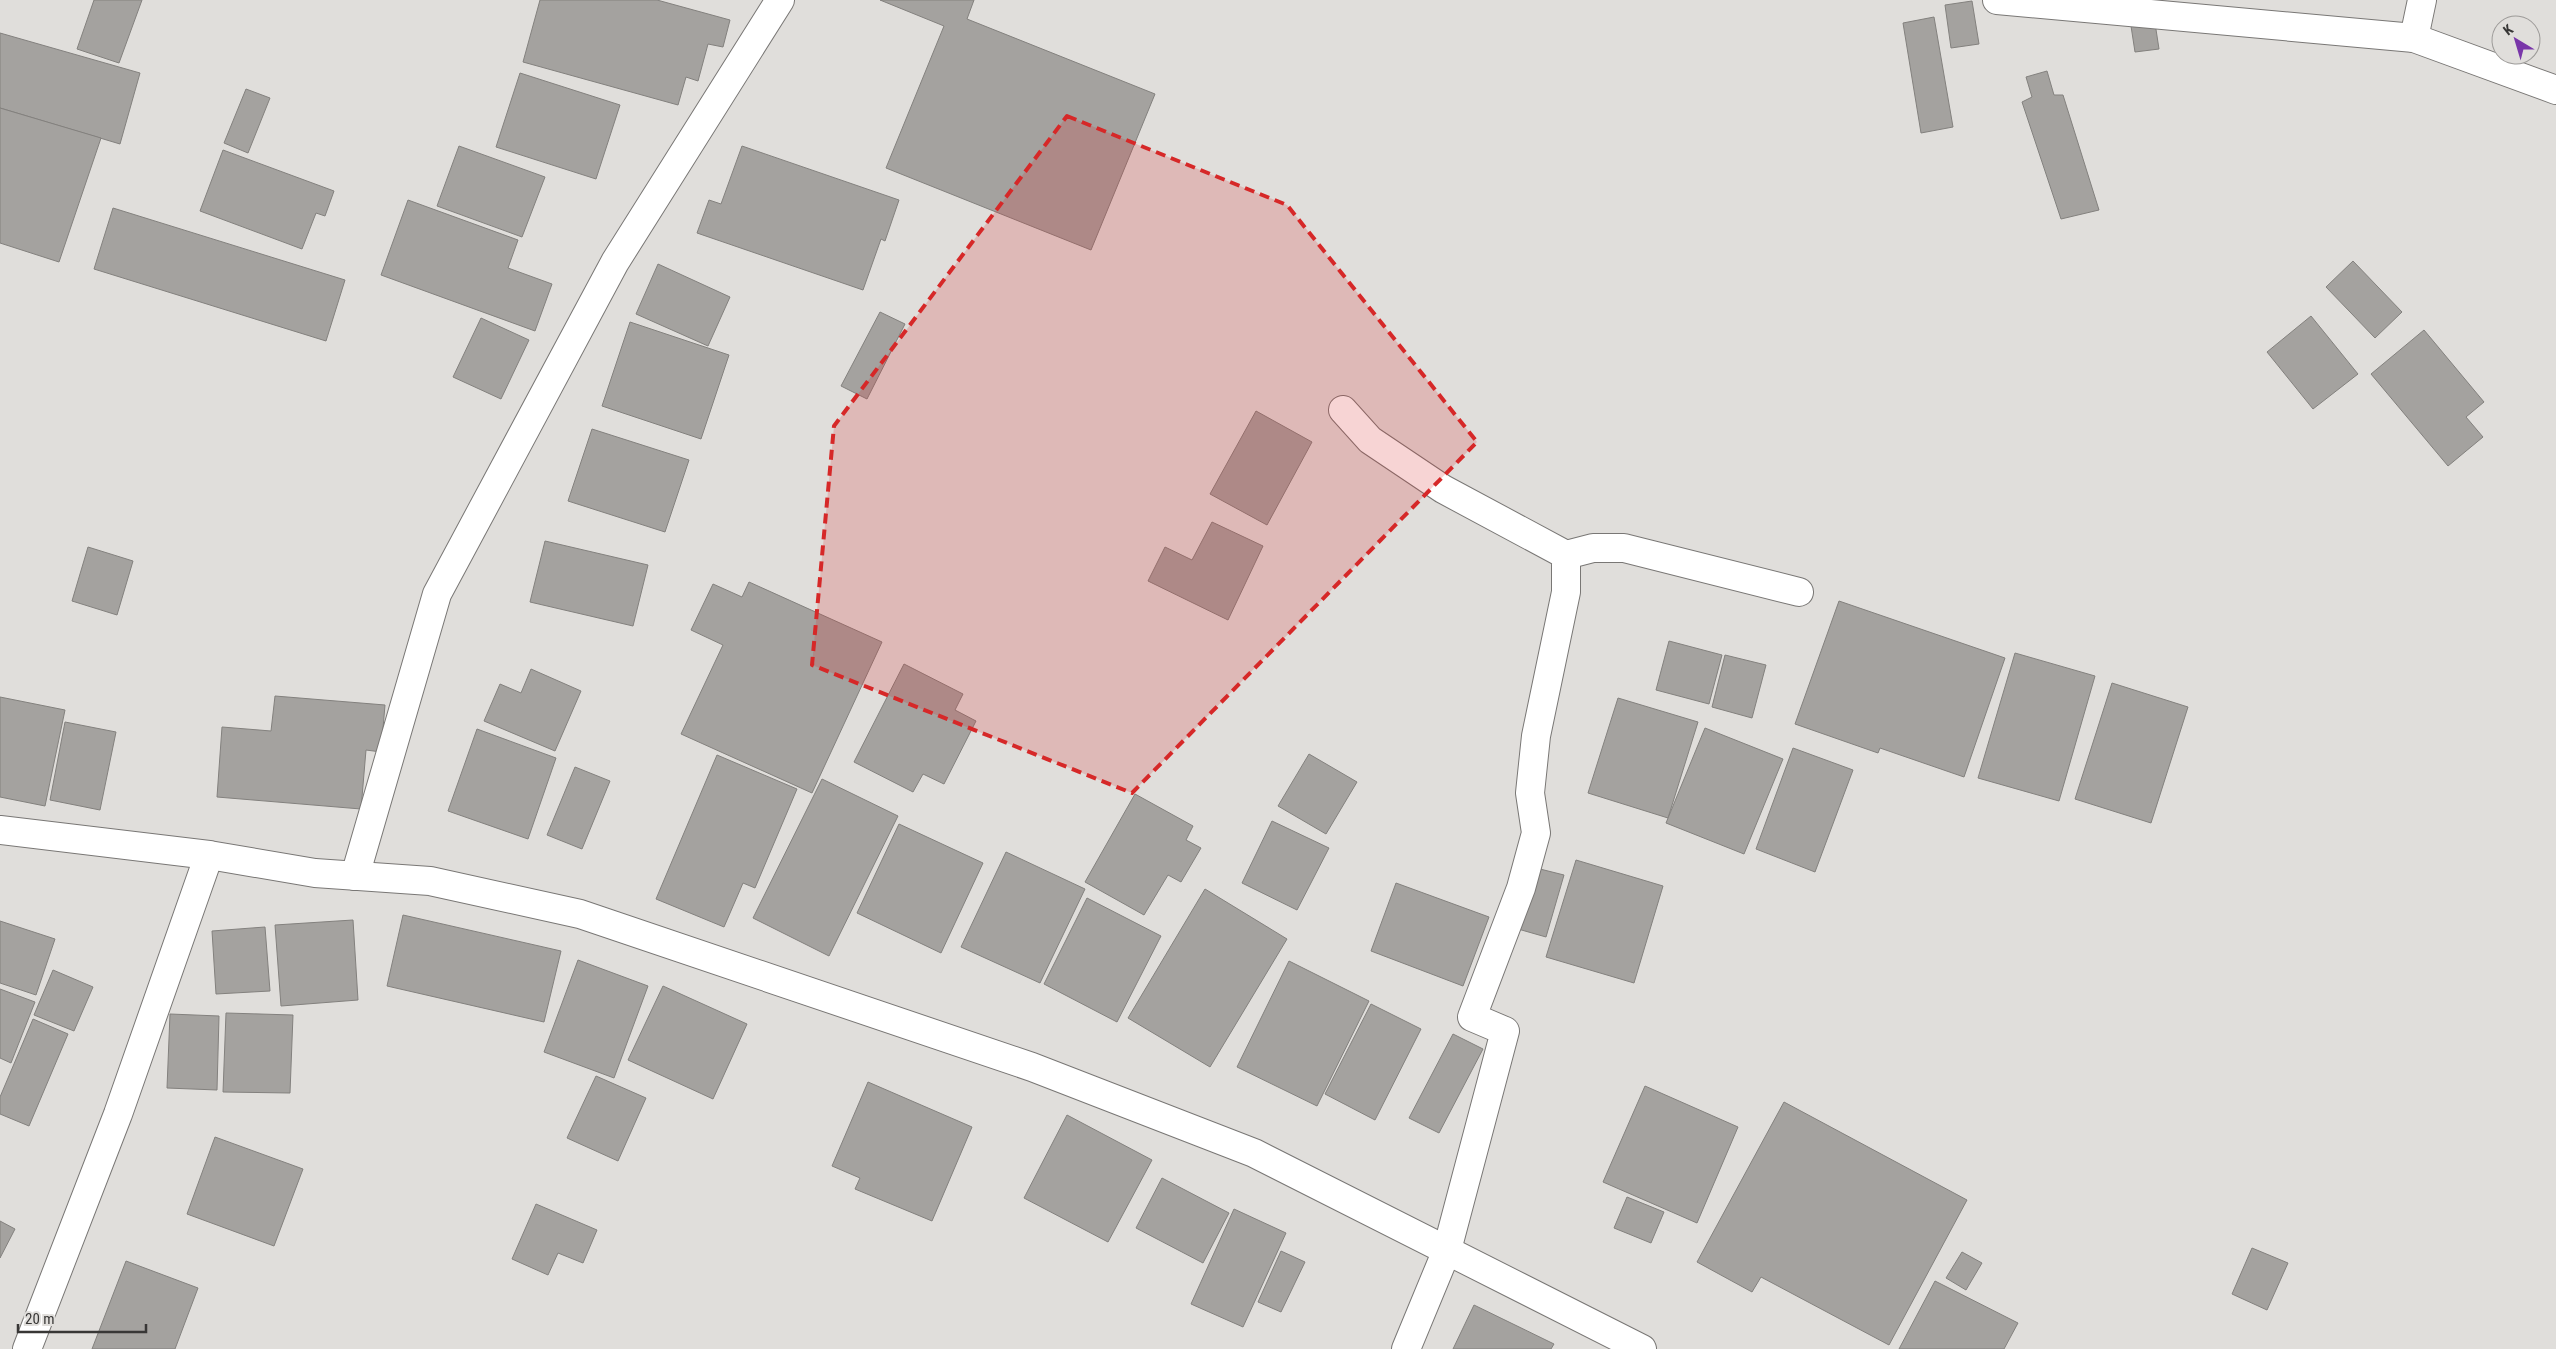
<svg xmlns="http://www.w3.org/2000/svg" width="2556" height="1349" font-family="'Roboto Condensed',sans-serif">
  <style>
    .building { fill: #a4a29f; stroke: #83817e }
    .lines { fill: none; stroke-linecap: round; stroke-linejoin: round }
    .minor-casing { stroke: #797775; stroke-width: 30 }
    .major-casing { stroke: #797775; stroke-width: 30 }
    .minor { stroke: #fff; stroke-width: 28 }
    .major { stroke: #fff; stroke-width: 28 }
    .marked { fill: #d62828; fill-opacity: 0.2; stroke: #d62828; stroke-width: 4; stroke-dasharray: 10 6; stroke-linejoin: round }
  </style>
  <rect width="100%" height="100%" fill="#e0dedb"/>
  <g class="building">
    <path d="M94,0H142L119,63L77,49Z"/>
    <path d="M540,0H657L730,20L723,47L708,44L698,81L686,77L678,105L523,62Z"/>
    <path d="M880,0H974L967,19L1155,94L1091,250L886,168L944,26Z"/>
    <path d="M1972,1L1979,44L1951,48L1945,5Z"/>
    <path d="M1934,17L1953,127L1921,133L1903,23Z"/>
    <path d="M2155,23L2159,49L2135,52L2131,26Z"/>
    <path d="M0,33L140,73L120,144L0,108Z"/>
    <path d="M2047,71L2054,95H2063L2099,210L2061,219L2022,102L2032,97L2026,77Z"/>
    <path d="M520,73L620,105L596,179L496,147Z"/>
    <path d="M246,89L270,98L248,153L224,143Z"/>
    <path d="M0,108L101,138L59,262L0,243Z"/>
    <path d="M459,146L545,177L522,237L437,206Z"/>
    <path d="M742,146L899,200L885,241L881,239L863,290L697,233L709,200L721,204Z"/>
    <path d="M223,150L334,191L325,216L316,213L302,249L200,211Z"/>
    <path d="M408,200L518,240L508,268L552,284L535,331L381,275Z"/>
    <path d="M113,208L345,280L326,341L94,269Z"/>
    <path d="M2353,261L2402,312L2375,338L2326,287Z"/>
    <path d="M658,264L730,297L708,346L636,314Z"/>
    <path d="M880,312L905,324L867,399L841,386Z"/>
    <path d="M2311,316L2358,374L2313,409L2267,352Z"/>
    <path d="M481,318L529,340L501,399L453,377Z"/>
    <path d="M630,322L729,355L701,439L602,406Z"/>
    <path d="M2424,330L2484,402L2466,417L2483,437L2448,466L2371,374Z"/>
    <path d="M1256,411L1312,442L1267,525L1210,494Z"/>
    <path d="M592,429L689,460L665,532L568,501Z"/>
    <path d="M1212,522L1263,546L1228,620L1148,581L1165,547L1192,560Z"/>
    <path d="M545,541L648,565L633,626L530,602Z"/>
    <path d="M88,547L133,561L117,615L72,601Z"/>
    <path d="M749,582L882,642L812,793L681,734L723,645L691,630L713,584L742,597Z"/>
    <path d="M1839,601L2005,658L1964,777L1880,748L1878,753L1795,724Z"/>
    <path d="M1669,641L1722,655L1709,704L1656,690Z"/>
    <path d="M2015,653L2095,676L2059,801L1978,778Z"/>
    <path d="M1725,655L1766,665L1752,718L1712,707Z"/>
    <path d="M904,664L963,694L955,710L976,721L944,784L923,774L913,792L854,762Z"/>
    <path d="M531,669L581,691L555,751L484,721L500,684L521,693Z"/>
    <path d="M2112,683L2188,707L2151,823L2075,799Z"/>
    <path d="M275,696L385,705L381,752L366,750L361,809L217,797L222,727L271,731Z"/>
    <path d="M0,697L65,710L45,806L0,797Z"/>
    <path d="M1618,698L1698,722L1668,818L1588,793Z"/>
    <path d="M65,722L116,732L100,810L50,800Z"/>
    <path d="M1705,728L1783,759L1744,854L1666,823Z"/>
    <path d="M477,729L556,758L528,839L448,811Z"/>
    <path d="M1793,748L1853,770L1815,872L1756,849Z"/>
    <path d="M1309,754L1357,782L1326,834L1278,806Z"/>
    <path d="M717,755L797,789L755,888L743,883L724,927L656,899Z"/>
    <path d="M575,767L610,781L582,849L547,835Z"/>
    <path d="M822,779L898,816L829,956L753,918Z"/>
    <path d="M1135,794L1193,826L1186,840L1201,848L1181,882L1168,875L1144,915L1085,882Z"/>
    <path d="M1272,821L1329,848L1297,910L1242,883Z"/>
    <path d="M899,824L983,863L941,953L857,913Z"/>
    <path d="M1006,852L1085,889L1040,983L961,947Z"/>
    <path d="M1576,860L1663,886L1634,983L1546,957Z"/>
    <path d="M1536,868L1564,875L1546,937L1518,929Z"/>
    <path d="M1396,883L1489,917L1463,986L1371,951Z"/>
    <path d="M1205,889L1287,939L1210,1067L1128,1018Z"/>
    <path d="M1087,898L1161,936L1117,1022L1044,984Z"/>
    <path d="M403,915L561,951L544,1022L387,986Z"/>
    <path d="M353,920L358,1000L281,1006L275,925Z"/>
    <path d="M0,921L55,939L36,995L0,983Z"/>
    <path d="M265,927L270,991L216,994L212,931Z"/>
    <path d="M578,960L648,986L614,1078L544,1052Z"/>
    <path d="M1289,961L1369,1001L1317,1106L1237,1067Z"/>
    <path d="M53,970L93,987L74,1031L34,1015Z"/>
    <path d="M663,986L747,1024L713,1099L628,1060Z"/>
    <path d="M0,989L35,1002L11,1063L0,1058Z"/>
    <path d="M1371,1004L1421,1029L1375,1120L1325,1094Z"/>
    <path d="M226,1013L293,1015L290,1093L223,1092Z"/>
    <path d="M170,1014L219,1016L217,1090L167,1088Z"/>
    <path d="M33,1019L68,1034L29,1126L0,1114V1097Z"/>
    <path d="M1453,1034L1483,1049L1439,1133L1409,1118Z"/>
    <path d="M596,1076L646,1098L618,1161L567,1138Z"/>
    <path d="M868,1082L972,1127L932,1221L855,1189L860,1178L832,1166Z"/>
    <path d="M1645,1086L1738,1127L1697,1223L1603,1182Z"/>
    <path d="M1784,1102L1967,1200L1889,1345L1761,1277L1752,1292L1697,1262Z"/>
    <path d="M1067,1115L1152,1160L1108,1242L1024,1198Z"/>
    <path d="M215,1137L303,1169L274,1246L187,1214Z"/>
    <path d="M1162,1178L1229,1213L1203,1263L1136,1228Z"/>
    <path d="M1627,1197L1664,1212L1651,1243L1614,1228Z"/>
    <path d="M536,1204L597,1230L583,1263L558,1253L548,1275L512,1259Z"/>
    <path d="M1234,1209L1286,1233L1243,1327L1191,1304Z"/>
    <path d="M0,1221L15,1229L0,1258Z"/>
    <path d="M2252,1248L2288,1263L2267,1310L2232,1294Z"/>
    <path d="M1281,1251L1305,1262L1281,1312L1258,1302Z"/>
    <path d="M1962,1252L1982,1263L1966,1290L1946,1278Z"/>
    <path d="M126,1261L198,1288L175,1349H92Z"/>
    <path d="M1935,1281L2018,1323L2004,1349H1899Z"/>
    <path d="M1474,1305L1554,1344L1551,1349H1453Z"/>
  </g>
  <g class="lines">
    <g class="minor-casing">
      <g id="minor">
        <path d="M1997,0L2414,38L2556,90"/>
        <path d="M2414,38L2422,0"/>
        <path d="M1343,410L1370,440L1443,489L1566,555V592L1536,736L1530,793L1536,833L1521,888L1472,1017L1505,1031L1447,1250L1406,1349"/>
        <path d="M1566,555L1593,548H1624L1799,592"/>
        <path d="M355,876L437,594L615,262L780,0"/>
        <path d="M27,1349L118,1114L209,855"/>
      </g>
    </g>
    <g class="major-casing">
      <path id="major" d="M0,830L209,855L315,873L430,881L580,914L1032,1067L1254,1153L1642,1349"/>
    </g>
    <use href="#minor" class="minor"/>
    <use href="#major" class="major"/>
  </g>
  <path class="marked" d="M1067,116L1287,205L1477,442L1132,793L812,665L834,426Z"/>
  <g transform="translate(2516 40) rotate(322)"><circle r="24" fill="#e0dedb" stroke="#9d9b99"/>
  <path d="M0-4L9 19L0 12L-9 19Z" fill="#7936a9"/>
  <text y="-8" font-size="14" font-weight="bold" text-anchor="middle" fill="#383736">K</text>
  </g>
  <path d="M18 1324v8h128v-8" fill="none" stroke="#383736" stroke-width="2.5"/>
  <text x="25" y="1324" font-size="15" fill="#383736" stroke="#e0dedb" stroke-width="4" paint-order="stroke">20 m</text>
</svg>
